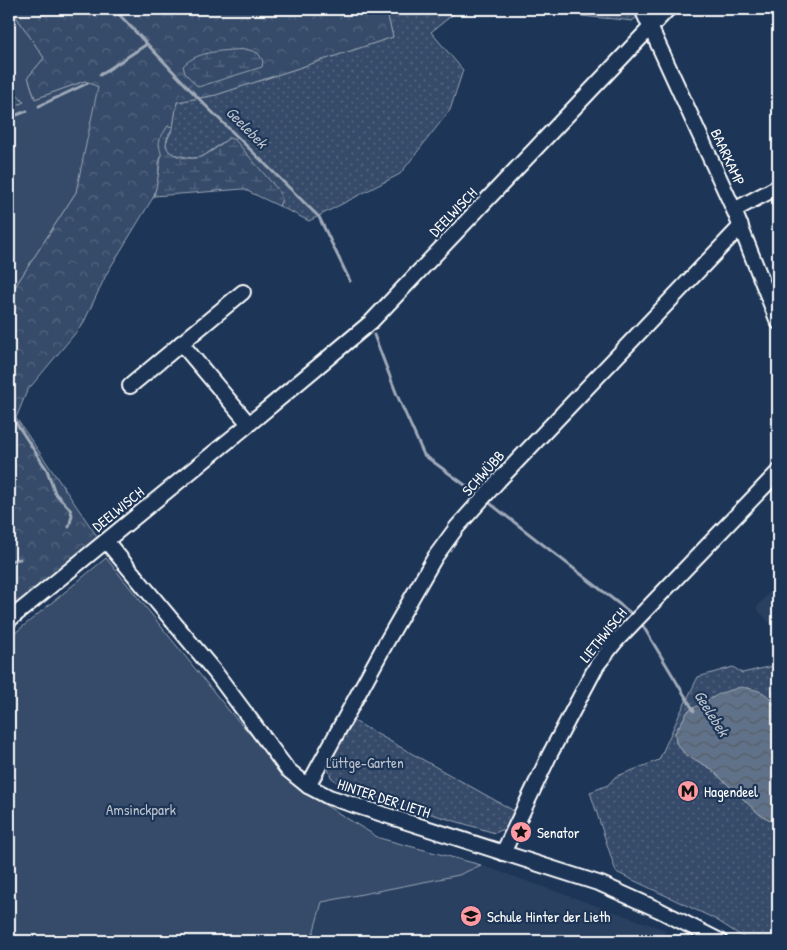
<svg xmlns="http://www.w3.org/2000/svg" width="787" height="950" font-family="'Patrick Hand',sans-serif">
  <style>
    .built { fill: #2a4161 }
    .grass { fill: url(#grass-dots); stroke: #9aa5b4 }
    .forest { fill: url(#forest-crowns); stroke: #9aa5b4 }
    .wetland { fill: url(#wetland-marsh); stroke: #9aa5b4 }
    .park { fill: #364b69; stroke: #9aa5b4 }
    .water { fill: url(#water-waves); stroke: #a0aab8 }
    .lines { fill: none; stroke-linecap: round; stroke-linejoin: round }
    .stream { stroke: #a0aab8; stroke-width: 3 }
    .minor-casing { stroke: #fff; stroke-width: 18 }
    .minor { stroke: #1d3557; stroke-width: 14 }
    .labels { text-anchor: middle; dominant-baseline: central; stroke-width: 4.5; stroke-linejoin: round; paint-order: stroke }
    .street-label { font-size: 15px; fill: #fff; stroke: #1d3557 }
    .park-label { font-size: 15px; fill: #b9c0ca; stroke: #1d3557 }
    .poi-label { font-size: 15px; fill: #fff; stroke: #1d3557; text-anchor: start }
    .water-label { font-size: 16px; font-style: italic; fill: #b8c0ca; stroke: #1d3557 }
  </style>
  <defs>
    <pattern id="grass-dots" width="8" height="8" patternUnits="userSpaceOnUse" patternTransform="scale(1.25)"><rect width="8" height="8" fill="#364b69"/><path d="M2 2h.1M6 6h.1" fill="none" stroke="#546680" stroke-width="1.8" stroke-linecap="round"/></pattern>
    <pattern id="forest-crowns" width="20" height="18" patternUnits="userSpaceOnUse" patternTransform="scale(1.25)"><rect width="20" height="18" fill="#364b69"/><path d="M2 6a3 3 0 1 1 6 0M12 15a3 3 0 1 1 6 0" fill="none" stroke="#546680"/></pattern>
    <pattern id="wetland-marsh" width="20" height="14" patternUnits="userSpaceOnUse" patternTransform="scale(1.25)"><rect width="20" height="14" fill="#364b69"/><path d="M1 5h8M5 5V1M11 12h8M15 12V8" fill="none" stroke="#546680"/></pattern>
    <pattern id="water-waves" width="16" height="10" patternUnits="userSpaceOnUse" patternTransform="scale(1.25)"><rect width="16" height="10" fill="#617289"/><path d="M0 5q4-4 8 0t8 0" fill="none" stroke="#555d67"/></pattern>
  </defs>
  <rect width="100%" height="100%" fill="#1d3557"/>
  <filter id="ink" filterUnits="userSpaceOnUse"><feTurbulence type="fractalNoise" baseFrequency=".02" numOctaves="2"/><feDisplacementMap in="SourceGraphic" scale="10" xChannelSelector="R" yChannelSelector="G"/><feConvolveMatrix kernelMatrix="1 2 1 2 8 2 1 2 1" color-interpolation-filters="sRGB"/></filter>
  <g filter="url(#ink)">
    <g class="built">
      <path d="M778,582V632L756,608Z"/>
      <path d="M481,865L666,930L661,941H311L322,902L459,875Z"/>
    </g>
    <g class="grass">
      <path d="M386,9H460L431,32L463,70L450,110L400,174L309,221L279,206L282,199L229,138L202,157L192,158L172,154L167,149L166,143L173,127L177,102L216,95L393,37Z"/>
      <path d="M549,9H648L632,21C605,17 574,18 549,9Z"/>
      <path d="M778,665V713L775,704L688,711L675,733L676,743L685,754L710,768L759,814L778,824V941H749L715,919L616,872L590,792L608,785L615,777L659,760L681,711L698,677L733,667L742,673Z"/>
      <path d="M354,721L516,812L507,827L495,833L391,802L340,785L331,777L327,766Z"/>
    </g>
    <g class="forest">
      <path d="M11,9H386L393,37L216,95L177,102L173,127L168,126L159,164L158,180L154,196L107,273L83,324L27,391L16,418L99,539L9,612V296L76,192L85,81L35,99L28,77L44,58Z"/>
      <path d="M9,85L24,103L9,109Z"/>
    </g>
    <g class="wetland">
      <path d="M246,49L258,53L263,61L262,67L198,87L185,73L183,66C198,50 225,51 246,49Z"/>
      <path d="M168,126L173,127C170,132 166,139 166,145C168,158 194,161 203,156C212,152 221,144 229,138L235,140L278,190L282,199L279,206L243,189L154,196C158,182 159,169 161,156C162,152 159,149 159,144C159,138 165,131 168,126Z"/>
    </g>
    <g class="park">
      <path d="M9,9H11L44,58L28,77L35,99L85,81L98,87L76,192L9,296V109L24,102L9,85Z"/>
      <path d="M106,558L230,712L304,792L379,838L481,865L459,875L322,902L311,941H9V638Z"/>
    </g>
    <path class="water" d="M741,687C761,690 771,693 778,713V824L759,814L710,768L685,754L676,743L675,733L688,711L721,693Z"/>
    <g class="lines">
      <g class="stream">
        <path d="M114,9L147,44"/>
        <path d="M100,75L147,44L204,104L319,217L350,281"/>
        <path d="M39,106L88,83"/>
        <path d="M9,118L27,111"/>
        <path d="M374,335L397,395L424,455L476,493"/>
        <path d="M13,418L47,470L55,493L70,509L72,515L69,527"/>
        <path d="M487,501L632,614"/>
        <path d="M9,561L20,559"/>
        <path d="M643,626L694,711"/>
      </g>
      <g class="minor-casing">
        <g id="minor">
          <path d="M642,9L734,210L778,322"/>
          <path d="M734,210L778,187"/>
          <path d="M181,343L249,424"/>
          <path d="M130,386L243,292"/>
          <path d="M106,541L215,672L287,769L308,786L329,797L601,884L659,910L720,941"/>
          <path d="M9,620L249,424L371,322L668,9"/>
          <path d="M308,786L387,641L435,557L457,527L499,480L741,226"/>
          <path d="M503,853L550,754L597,665L616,641L778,472"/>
        </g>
      </g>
      <use href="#minor" class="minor"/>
    </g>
  </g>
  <defs>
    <g id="metro-disc" transform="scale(1.125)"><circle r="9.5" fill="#ff9aa2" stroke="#1d3557"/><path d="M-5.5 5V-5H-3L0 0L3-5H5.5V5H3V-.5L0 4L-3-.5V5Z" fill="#111"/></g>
    <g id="sight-disc" transform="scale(1.125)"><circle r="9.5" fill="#ff9aa2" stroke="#1d3557"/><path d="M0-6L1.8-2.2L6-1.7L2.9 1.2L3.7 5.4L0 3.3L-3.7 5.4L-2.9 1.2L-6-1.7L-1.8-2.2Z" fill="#111"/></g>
    <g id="school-disc" transform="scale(1.125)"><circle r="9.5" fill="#ff9aa2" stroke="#1d3557"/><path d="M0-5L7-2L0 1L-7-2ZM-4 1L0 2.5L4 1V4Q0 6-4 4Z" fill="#111"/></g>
  </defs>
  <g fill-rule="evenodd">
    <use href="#metro-disc" x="688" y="791"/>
    <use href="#sight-disc" x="521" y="832"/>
    <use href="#school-disc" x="471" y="916"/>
  </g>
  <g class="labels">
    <g class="street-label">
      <text transform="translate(728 157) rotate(65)">BAARKAMP</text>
      <text transform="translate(453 212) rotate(-46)">DEELWISCH</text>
      <text transform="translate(483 473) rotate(-48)">SCHWÜBB</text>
      <text transform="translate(118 509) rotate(-39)">DEELWISCH</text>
      <text transform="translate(603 635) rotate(-51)">LIETHWISCH</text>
      <text transform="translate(384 798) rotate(18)">HINTER DER LIETH</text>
    </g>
    <g class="park-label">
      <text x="365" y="762">Lüttge-Garten</text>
      <text x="141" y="809">Amsinckpark</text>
    </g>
    <g class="poi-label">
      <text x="704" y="791">Hagendeel</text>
      <text x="537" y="832">Senator</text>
      <text x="487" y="916">Schule Hinter der Lieth</text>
    </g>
    <g class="water-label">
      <text transform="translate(247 127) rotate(45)">Geelebek</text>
      <text transform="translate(712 713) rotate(58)">Geelebek</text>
    </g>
  </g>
  <rect width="787" height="950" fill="none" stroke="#1d3557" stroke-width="30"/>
  <rect x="15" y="15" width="757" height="920" fill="none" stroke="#fff" stroke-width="2" filter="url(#ink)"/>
</svg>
